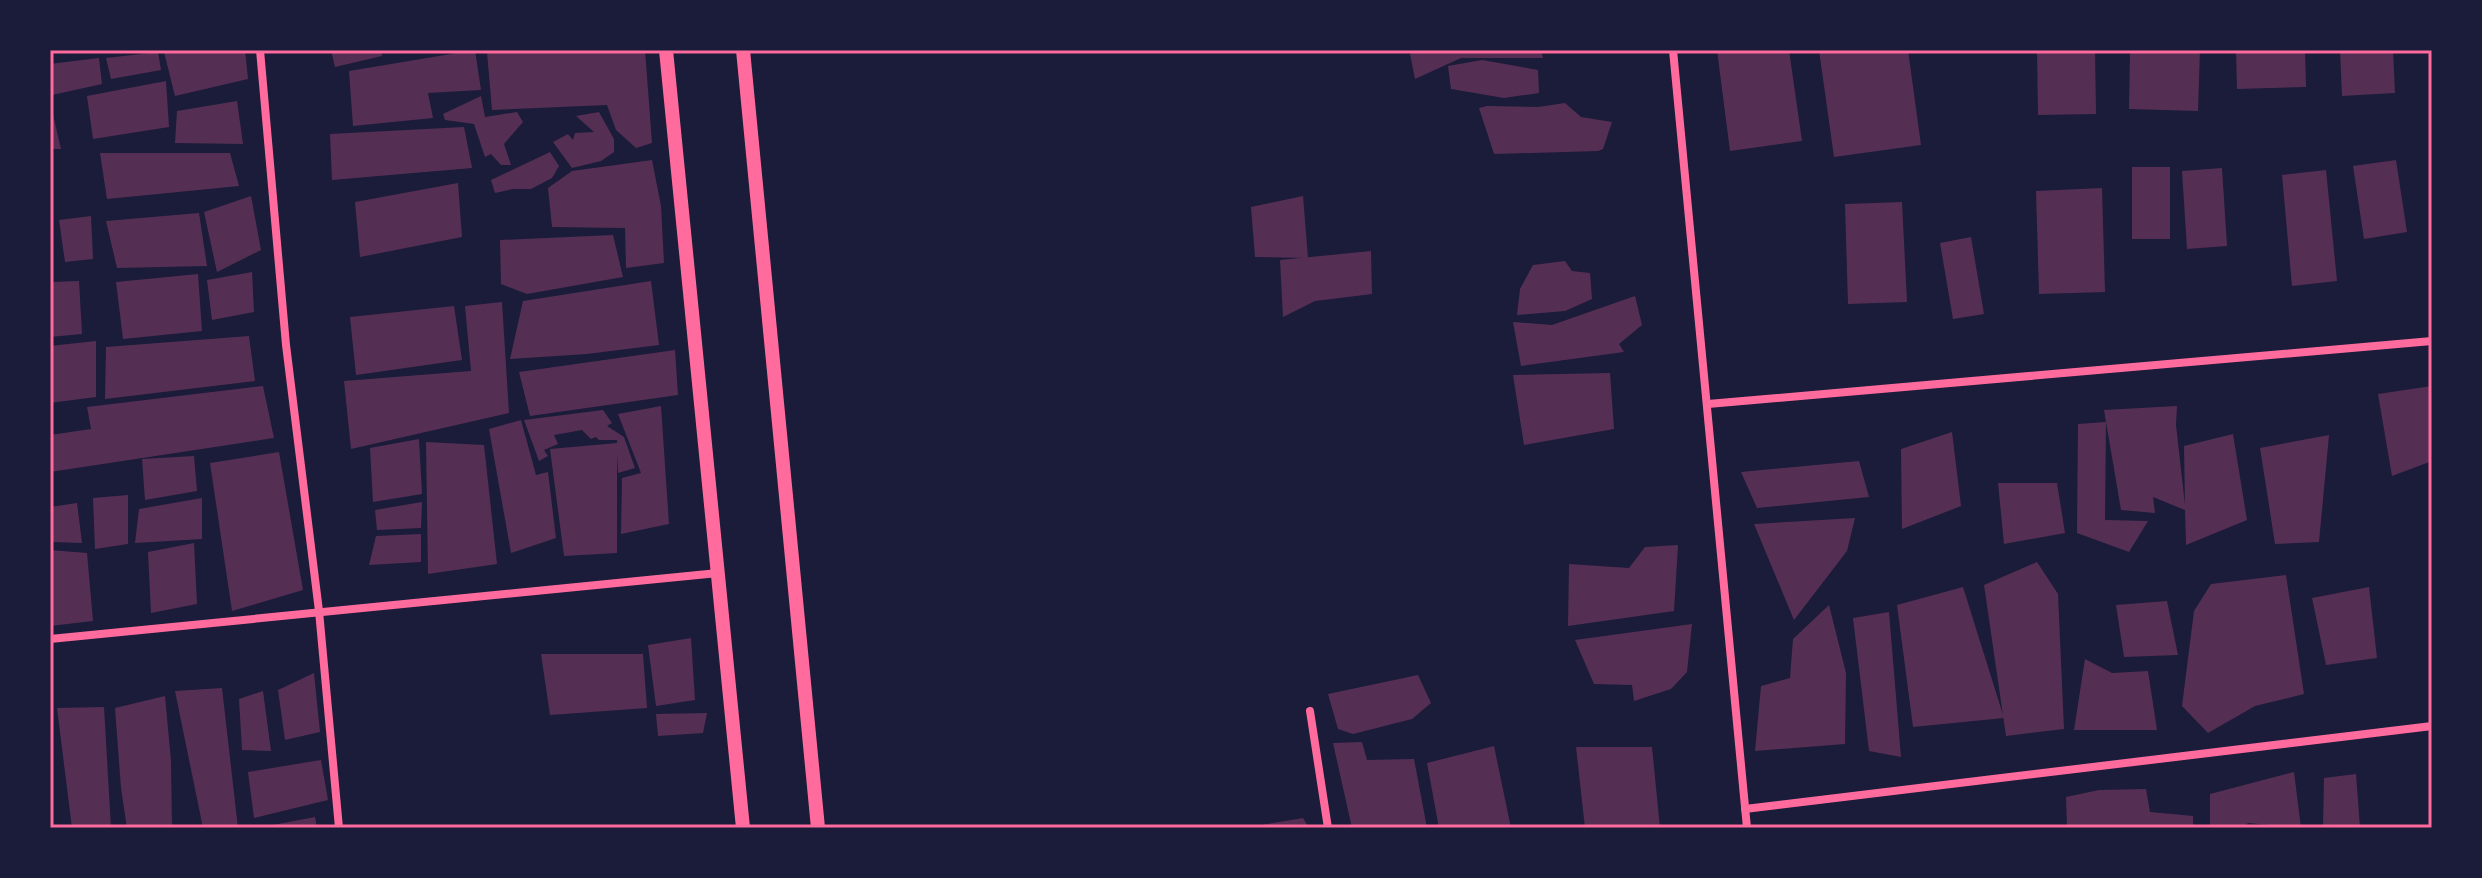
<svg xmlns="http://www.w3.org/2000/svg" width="2482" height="878" font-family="'Exo 2',sans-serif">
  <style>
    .building { fill: #542f53 }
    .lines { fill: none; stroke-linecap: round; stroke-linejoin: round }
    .minor { stroke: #ff6b9d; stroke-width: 8 }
    .tertiary { stroke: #ff6b9d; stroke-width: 14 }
    .neatline { fill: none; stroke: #ff6b9d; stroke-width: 3 }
  </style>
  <rect width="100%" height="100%" fill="#1b1b3a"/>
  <g class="building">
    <path d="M182,50H245L248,79L175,96L164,52Z"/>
    <path d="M331,50H381L382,56L335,67Z"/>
    <path d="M475,50L481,90L428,93L433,118L353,126L349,71Z"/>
    <path d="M517,50H645L652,143L636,148L616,130L607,105L492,110L487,52Z"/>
    <path d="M1418,50H1541L1543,58H1461L1415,79L1410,54Z"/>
    <path d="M1717,50H1789L1802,141L1730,151Z"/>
    <path d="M1819,50H1908L1921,145L1834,157Z"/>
    <path d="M2037,50H2095L2096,114L2038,115Z"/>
    <path d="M2130,50H2200L2198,111L2129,109Z"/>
    <path d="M2236,50H2305L2306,87L2237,89Z"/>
    <path d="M2340,50H2393L2395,93L2342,96Z"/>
    <path d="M158,52L161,70L111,79L106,58Z"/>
    <path d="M99,58L102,84L52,95L50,64Z"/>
    <path d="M1482,60L1538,70L1539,93L1504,98L1451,89L1448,66Z"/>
    <path d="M166,81L169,127L93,139L87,96Z"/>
    <path d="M481,96L485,117L517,112L523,122L504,144L511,165H501L491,154L485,157L474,124L445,120L443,114Z"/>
    <path d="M237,101L243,144L175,143L177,111Z"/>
    <path d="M1565,103L1581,117L1612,122L1603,149L1598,151L1494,154L1479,108L1487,106L1538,107Z"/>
    <path d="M50,106H51L61,149H50Z"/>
    <path d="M599,112L614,139V152L601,161L572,168L553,142L568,134L573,140L575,133L594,132L576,116Z"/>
    <path d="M464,127L472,168L332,180L330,134Z"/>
    <path d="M550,152L559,166L552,178L531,189H513L495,193L491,180Z"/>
    <path d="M100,153H230L239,186L107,199Z"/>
    <path d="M652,160L661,206L664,263L626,268L625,228L552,227L548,188L572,171Z"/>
    <path d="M2396,160L2407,232L2364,239L2353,166Z"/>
    <rect x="2132" y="167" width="38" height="72"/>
    <path d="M2222,168L2227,246L2187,249L2182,171Z"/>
    <path d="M2326,170L2337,281L2292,286L2282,175Z"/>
    <path d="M458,183L462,237L360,257L355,202Z"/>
    <path d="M2102,188L2105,292L2039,294L2036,191Z"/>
    <path d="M251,196L261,250L217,272L204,212Z"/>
    <path d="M1303,196L1308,258L1255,257L1251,207Z"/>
    <path d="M1902,202L1907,302L1848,304L1845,204Z"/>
    <path d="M199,213L207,266L117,268L106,221Z"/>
    <path d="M91,216L93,259L65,262L59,220Z"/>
    <path d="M613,235L623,277L527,294L501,284L500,240Z"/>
    <path d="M1971,237L1984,314L1953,319L1940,243Z"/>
    <path d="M1371,251L1372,294L1315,301L1283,317L1280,260Z"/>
    <path d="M1565,261L1572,271L1590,273L1592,299L1565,311L1517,315L1520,289L1533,265Z"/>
    <path d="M252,272L254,312L212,320L207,280Z"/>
    <path d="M198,274L202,331L123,339L116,282Z"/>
    <path d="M79,281L82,334L50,337V282Z"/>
    <path d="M651,281L659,345L587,354L510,359L523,301Z"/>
    <path d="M1635,296L1642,325L1619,344L1624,352L1521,366L1513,322L1552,325Z"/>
    <path d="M502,302L509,413L351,449L344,381L471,371L465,306Z"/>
    <path d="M454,306L462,360L356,375L350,317Z"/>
    <path d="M249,336L255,381L105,399L106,347Z"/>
    <path d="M96,341V397L50,403V346Z"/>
    <path d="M675,350L678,395L530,416L519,372Z"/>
    <path d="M1610,373L1614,429L1524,445L1513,375Z"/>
    <path d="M263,386L274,438L50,472V435L91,429L87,407Z"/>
    <path d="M2432,386V461L2392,476L2378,394Z"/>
    <path d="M661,406L669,524L621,534L622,478L641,473L618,414Z"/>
    <path d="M2177,406L2176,425L2185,505L2184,446L2233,434L2247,520L2186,545L2185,510L2153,497L2155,513L2121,510L2104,410Z"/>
    <path d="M603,410L612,423L607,426L624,437L635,468L618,473L617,453V553L564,556L550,449L617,443V440H599L596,437L591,439L582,430L554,435L558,444L544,450L548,456L539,461L524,420Z"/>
    <path d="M521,420L536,475L548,472L556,538L511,553L489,429Z"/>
    <path d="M2106,422L2105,520L2148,521L2129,552L2077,533L2078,424Z"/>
    <path d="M1952,432L1961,506L1902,529L1901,449Z"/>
    <path d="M2329,435L2319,542L2275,544L2260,448Z"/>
    <path d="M419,439L422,494L373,502L370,448Z"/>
    <path d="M426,442L484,445L497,564L428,574Z"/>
    <path d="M279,452L303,590L232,611L210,463Z"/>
    <path d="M194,456L197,491L145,500L142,459Z"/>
    <path d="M1859,461L1869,497L1757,508L1741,472Z"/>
    <path d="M1998,483H2057L2065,533L2004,544Z"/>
    <path d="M128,495V544L95,549L93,498Z"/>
    <path d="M202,498V539L135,543L139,509Z"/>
    <path d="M422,502L421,528L377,530L375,510Z"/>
    <path d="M77,503L82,543L50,542V507Z"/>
    <path d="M1855,518L1847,551L1794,620L1754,524Z"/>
    <path d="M421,534V562L369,565L376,536Z"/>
    <path d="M194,543L197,604L151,613L148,552Z"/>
    <path d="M1678,545L1674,611L1568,626L1569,564L1629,568L1645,547Z"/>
    <path d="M50,550L87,553L93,621L50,626Z"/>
    <path d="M2037,562L2058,594L2064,729L2006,736L1984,585Z"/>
    <path d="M2286,575L2304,694L2255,706L2208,733L2182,706L2194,611L2211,584Z"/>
    <path d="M1963,587L2004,718L1913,727L1897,605Z"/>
    <path d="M2369,587L2377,658L2326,665L2312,598Z"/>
    <path d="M2167,601L2178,655L2124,657L2116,605Z"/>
    <path d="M1829,605L1846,673L1845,744L1755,751L1761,686L1790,678L1793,639Z"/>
    <path d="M1889,612L1901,757L1869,751L1853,618Z"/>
    <path d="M1692,624L1687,672L1671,689L1634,701L1632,685L1594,684L1575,640Z"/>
    <path d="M691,638L695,700L656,706L648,645Z"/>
    <path d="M541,654H643L647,708L550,715Z"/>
    <path d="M2085,659L2112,673L2148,671L2157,730H2074Z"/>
    <path d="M314,673L320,732L285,740L278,690Z"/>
    <path d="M1418,675L1431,703L1412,719L1353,734L1338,729L1328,694Z"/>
    <path d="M222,688L238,828H203L175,691Z"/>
    <path d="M263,691L271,751L242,750L239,699Z"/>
    <path d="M165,696L171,761L172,828H127L121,788L115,708Z"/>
    <path d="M104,707L111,828H72L57,708Z"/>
    <path d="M707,713L703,733L658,736L656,714Z"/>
    <path d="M1362,742L1367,760L1414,759L1427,828H1352L1333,743Z"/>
    <path d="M1494,746L1511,828H1439L1427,763Z"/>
    <path d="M1576,747H1652L1660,828H1585Z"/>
    <path d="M321,760L328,800L254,818L248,772Z"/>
    <path d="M2294,772L2301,828L2248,823L2243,828H2210V794Z"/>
    <path d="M2356,774L2360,828H2323L2324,778Z"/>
    <path d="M2146,789L2150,812L2193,816V828H2067L2066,797L2099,790Z"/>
    <path d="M315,817L317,828H263L262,827Z"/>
    <path d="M1303,818L1309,828H1256L1255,826Z"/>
  </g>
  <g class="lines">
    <g class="minor">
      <path d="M260,50L286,345L319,611L339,828"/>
      <path d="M1673,50L1747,828"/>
      <path d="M1708,404L2432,341"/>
      <path d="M50,639L718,573"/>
      <path d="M1310,711L1328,828"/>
      <path d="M1745,809L2432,726"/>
    </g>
    <g class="tertiary">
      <path d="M666,50L743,828"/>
      <path d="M743,50L818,828"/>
    </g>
  </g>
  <rect width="2482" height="878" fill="none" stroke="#1b1b3a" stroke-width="104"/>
  <rect x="52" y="52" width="2378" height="774" class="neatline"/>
</svg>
